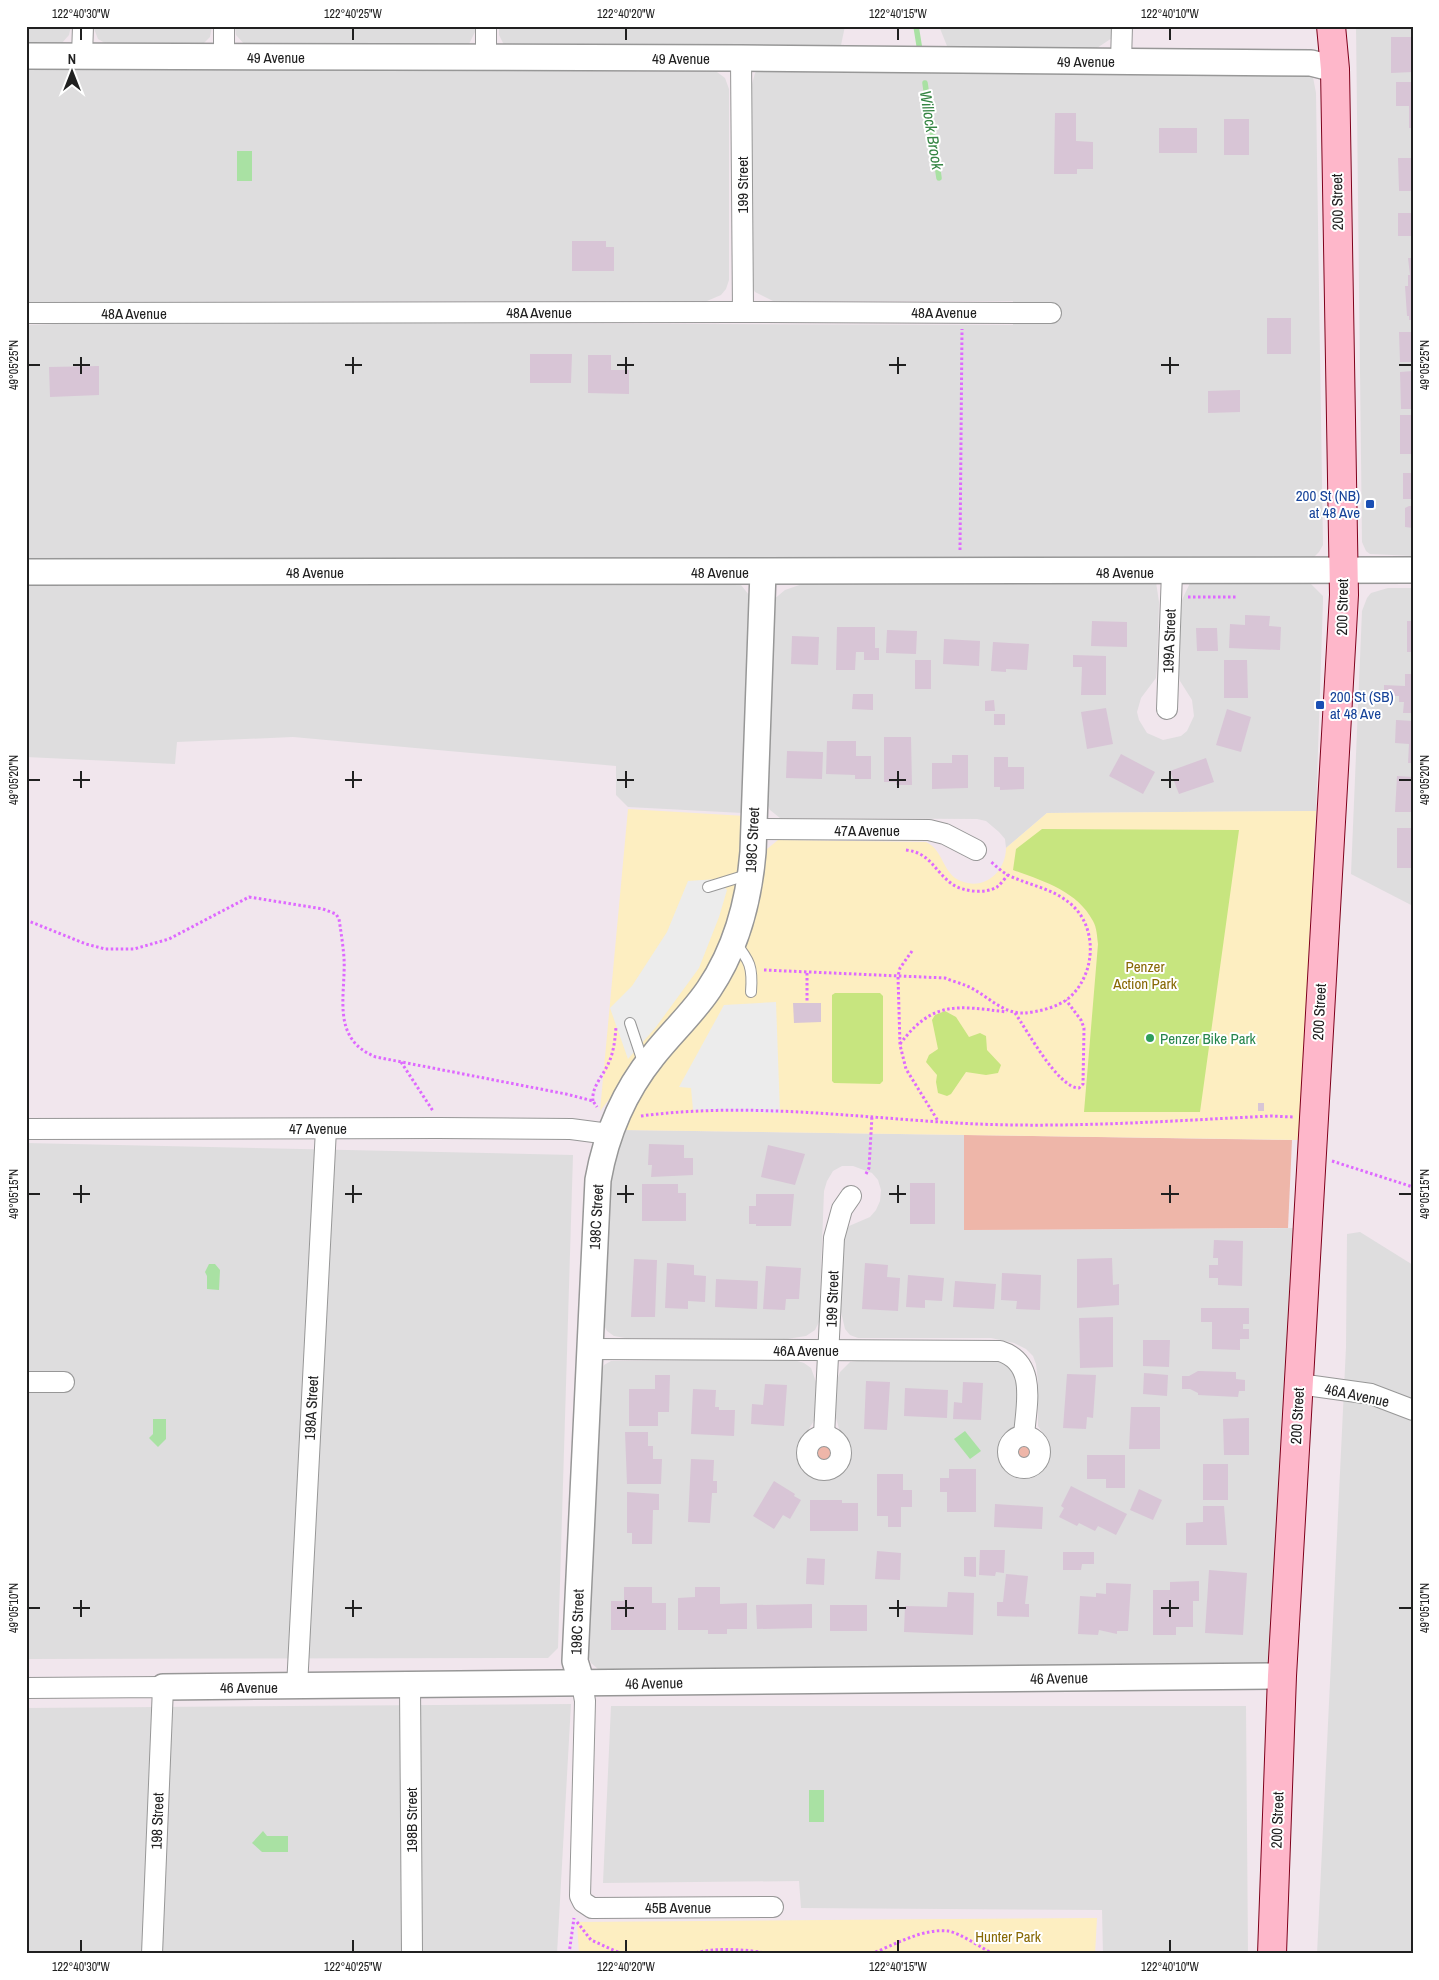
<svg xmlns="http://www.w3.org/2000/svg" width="1439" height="1980" font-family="'Archivo Narrow',sans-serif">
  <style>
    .residential { fill: #deddde }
    .grass { fill: #eeb6a9 }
    .park { fill: #fdeec1 }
    .pitch { fill: #c7e57f }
    .parking { fill: #ececec }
    .water { fill: #a9e1a3 }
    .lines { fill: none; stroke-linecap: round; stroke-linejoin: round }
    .stream { stroke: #a9e1a3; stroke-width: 5.5 }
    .building { fill: #d8c5d6 }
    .service-casing { stroke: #979797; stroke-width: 12 }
    .minor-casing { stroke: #979797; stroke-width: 22 }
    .tertiary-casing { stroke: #979797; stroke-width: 28 }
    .secondary-casing { stroke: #7e001b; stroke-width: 30 }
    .path { stroke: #de69ff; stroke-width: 3; stroke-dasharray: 2.5 2.5; stroke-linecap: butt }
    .service { stroke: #fff; stroke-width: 10 }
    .minor { stroke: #fff; stroke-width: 20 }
    .tertiary { stroke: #fff; stroke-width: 25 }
    .secondary { stroke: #feb7ca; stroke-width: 28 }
    .ticks { fill: none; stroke: #202020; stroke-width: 2 }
    .transit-dot { fill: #1a4fb4; stroke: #fff; stroke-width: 2 }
    .leisure-dot { fill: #2e9e5b; stroke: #fff; stroke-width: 2 }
    .labels { text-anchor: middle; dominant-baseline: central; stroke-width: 4; stroke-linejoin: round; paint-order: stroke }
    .street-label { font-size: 15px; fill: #202020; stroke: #fff }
    .transit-label { font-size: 15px; fill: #164399; stroke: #fff; text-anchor: end }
    .park-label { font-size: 15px; fill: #876804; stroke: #fff }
    .leisure-label { font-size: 15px; fill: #27864d; stroke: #fff; text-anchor: start }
    .water-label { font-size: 16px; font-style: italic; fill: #358543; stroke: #fff }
    .neatline { fill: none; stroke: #202020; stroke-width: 2 }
    .ticks-label { font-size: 12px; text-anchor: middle; fill: #202020 }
  </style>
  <rect width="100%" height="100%" fill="#f1e6ed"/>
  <g class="residential">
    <path d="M26,26H71L69,35L61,44L26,45Z"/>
    <path d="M93,26H212L210,37L202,45L110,46L98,39Z"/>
    <path d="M235,26H476V30L469,44L461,48L245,45L236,35Z"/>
    <path d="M499,26H845L840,50L505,47L499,35Z"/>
    <path d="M939,26H1114L1112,38L1094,50L949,51Z"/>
    <path d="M1356,26H1413V556L1370,554L1366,551L1362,542Z"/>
    <path d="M26,68L717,72L725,78L729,89V280L726,289L721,295L707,301L26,302Z"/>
    <path d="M759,69L1307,74L1313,77L1316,93L1320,355L1323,545L1319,552L1313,558L26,563V325L112,322L1013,325V301H773L755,292L752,286L751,88L755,73Z"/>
    <path d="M26,579L730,580L741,585L749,595L751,606L743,813L628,807L616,795V766L293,737L177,742L175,764L26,757Z"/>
    <path d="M808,582H1156L1159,602L1157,668L1156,678L1141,698L1137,712L1139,720L1147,733L1163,740L1181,736L1187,731L1194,716L1192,700L1180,681L1178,670L1181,602L1190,583H1310L1323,596V601L1316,811L1047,813L1006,848L1005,839L999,832L986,821L977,819L780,818L770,810L765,799L773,600L785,590Z"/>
    <path d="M1388,588H1413V906L1351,874L1362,611L1367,598L1371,593Z"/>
    <path d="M623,1130L964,1135V1230L1295,1228L1269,1664L607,1672L598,1669L591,1663L588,1655L600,1373L604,1365L611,1361L791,1359L804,1363L811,1368L816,1382L815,1419L801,1442L799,1457L807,1471L824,1477L833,1475L841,1470L849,1455V1446L839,1429L835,1414L837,1380L840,1372L850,1362L864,1360H996L1010,1367L1014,1373L1017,1390L1016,1424L1003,1440L1000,1455L1001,1462L1012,1473L1025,1477L1033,1476L1046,1466L1049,1451L1045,1437L1038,1426V1382L1036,1364L1033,1356L1026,1349L1014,1343L991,1338H858L850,1335L845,1329L841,1312L844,1235L849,1226L870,1217L876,1210L880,1201L881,1190L878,1180L872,1173L853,1166H842L833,1171L827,1181L824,1191L819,1322L815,1330L806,1336L787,1339L625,1338L614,1336L607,1331L603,1324L607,1190Z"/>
    <path d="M26,1143L573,1155L558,1648L548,1658L26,1659Z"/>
    <path d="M1360,1232L1413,1265V1954H1317L1346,1347L1347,1234Z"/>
    <path d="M571,1704L557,1954H26V1708Z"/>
    <path d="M611,1706H1246L1248,1954H1103L1102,1910L801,1908L799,1881L603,1883Z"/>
  </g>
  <g class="grass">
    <path d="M964,1135L1292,1140L1288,1228L964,1230Z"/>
    <circle cx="823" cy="1452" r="10"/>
    <circle cx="1025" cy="1452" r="9"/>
  </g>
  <g class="park">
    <path d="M628,809L745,816L741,872L734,906L716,954L701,982L600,1111Z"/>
    <path d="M1316,811L1299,1140L623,1130L640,1093L669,1053L763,856L767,849L778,840L926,842C944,850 942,874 961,881C985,891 1006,871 1006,848L1047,813Z"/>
    <path d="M1097,1918L1095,1954H579L577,1922Z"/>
  </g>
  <g class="pitch">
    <path d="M1042,829L1239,830L1200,1112H1084L1098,944C1097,937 1097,928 1093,921C1077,891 1043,881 1013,870L1016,849Z"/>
    <path d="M835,993H880L883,996V1081L880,1084L834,1083L832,1081V995Z"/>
    <path d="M945,1011L956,1017L969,1037L980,1033L986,1036L987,1050L1001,1065L998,1073L986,1075L966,1072L951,1094L947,1096L938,1093L936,1082L937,1075L926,1062L929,1055L938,1049L932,1020L935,1015Z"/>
  </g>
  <g class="parking">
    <path d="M717,879L727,890L719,917L699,968L656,1027L628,1059L610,1008L632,986L667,932L688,881Z"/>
    <path d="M776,1002L780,1113L693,1110L691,1088L679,1087L724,1005Z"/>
  </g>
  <g class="water">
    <rect x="237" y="151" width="15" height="30"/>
    <path d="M209,1264H215L220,1270L219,1290L207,1289V1276L205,1272Z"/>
    <path d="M153,1419H166V1439L158,1447L149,1438L153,1434Z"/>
    <path d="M965,1431L981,1451L970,1459L954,1439Z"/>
    <rect x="809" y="1790" width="15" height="32"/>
    <path d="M263,1831L267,1836H288V1852H262L252,1843Z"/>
  </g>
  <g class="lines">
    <g class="stream">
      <path d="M916,26L920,51"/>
      <path d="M925,83L939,178"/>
    </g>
  </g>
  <g class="building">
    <path d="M1391,37H1413V72L1391,73Z"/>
    <path d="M1396,82H1413V128H1409V106H1396Z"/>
    <path d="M1055,113H1076V141L1093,142V169H1077V174H1054Z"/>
    <rect x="1224" y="119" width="25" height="36"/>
    <rect x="1159" y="128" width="38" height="25"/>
    <path d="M1398,158H1413V191H1399Z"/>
    <rect x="1398" y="213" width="15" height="23"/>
    <path d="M572,241H606V247H614V271H572Z"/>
    <path d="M1408,258H1413V320H1409V316H1407L1405,286H1408V275H1410Z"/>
    <rect x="1267" y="318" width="24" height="36"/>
    <path d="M1399,332H1413V362H1400Z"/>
    <path d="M530,354H572L571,383H530Z"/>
    <path d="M588,355H611V370H629V394L588,393Z"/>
    <path d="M99,366V395L50,397L49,367Z"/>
    <path d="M1413,371V409H1401L1400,372Z"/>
    <path d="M1240,390V412L1208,413V391Z"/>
    <rect x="1400" y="415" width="13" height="39"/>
    <rect x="1403" y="473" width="10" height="26"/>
    <path d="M1409,506H1413V528L1405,527V508Z"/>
    <path d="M1245,615L1270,616L1269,626L1281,627L1280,650L1229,648L1230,624L1245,625Z"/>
    <path d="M1092,621L1127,622V647L1091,646Z"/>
    <rect x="1407" y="621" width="6" height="31"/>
    <path d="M837,627H875V648H879V660H864V652H856L855,670H836Z"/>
    <path d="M1196,628H1217L1218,651H1197Z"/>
    <path d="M887,630L917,631L916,654L886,653Z"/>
    <path d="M792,636L819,637L818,665L791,664Z"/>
    <path d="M944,639L980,641L979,666L943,664Z"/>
    <path d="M993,642L1029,644L1027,670L1006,669V672L991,671Z"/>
    <path d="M1073,655L1106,656V695H1081L1082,667H1073Z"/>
    <rect x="915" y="660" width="16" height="29"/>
    <path d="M1224,660H1247L1248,698H1224Z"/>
    <path d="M1405,674H1413V713H1403L1404,702H1399V696H1384V685L1405,686Z"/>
    <path d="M853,694H873V710L852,709Z"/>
    <path d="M994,700L995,711H985V701Z"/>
    <path d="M1106,708L1113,744L1087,749L1081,712Z"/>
    <path d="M1227,709L1251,717L1241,752L1216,745Z"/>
    <rect x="994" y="714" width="11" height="11"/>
    <path d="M1396,720L1413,721V763H1408L1409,744L1395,743Z"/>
    <path d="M884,737H911L912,785H896V782H884Z"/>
    <path d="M827,741H856V756H871V779H855V775L826,774Z"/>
    <path d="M787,751L823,752L822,779L786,778Z"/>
    <path d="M1121,754L1155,772L1143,794L1109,776Z"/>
    <path d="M952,755H968V788L932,789V763H952Z"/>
    <path d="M994,757H1008V767H1024V789L1000,790V787H994Z"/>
    <path d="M1206,758L1214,782L1179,794L1170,771Z"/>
    <path d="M1397,776L1413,777V812H1395Z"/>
    <rect x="1397" y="828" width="16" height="40"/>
    <path d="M793,1003H821V1022L794,1023Z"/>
    <rect x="1258" y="1103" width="6" height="8"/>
    <path d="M649,1144L684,1145V1158H693V1175L651,1177L652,1165H648Z"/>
    <path d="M768,1145L805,1154L795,1185L761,1177Z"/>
    <rect x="910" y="1183" width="25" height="41"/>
    <path d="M642,1184H678V1193H686V1221H642Z"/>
    <path d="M756,1194H794L791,1226H756V1224H749V1206H756Z"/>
    <path d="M1214,1240L1243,1241L1242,1286L1218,1285V1278H1209V1265H1218V1258H1213Z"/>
    <path d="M1112,1258L1113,1285L1119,1284V1305L1077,1308V1259Z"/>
    <path d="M634,1259L657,1260L655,1317H631Z"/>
    <path d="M667,1263L694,1265V1275L706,1276L705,1302L688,1301V1309L665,1308Z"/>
    <path d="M865,1263L888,1265L887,1277L900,1278L898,1311L862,1309Z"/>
    <path d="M766,1266L801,1268L799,1299H786L785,1310L763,1309Z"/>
    <path d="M1002,1273L1041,1275L1040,1310L1016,1309L1017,1301L1001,1300Z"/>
    <path d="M908,1275L944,1278L942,1301L925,1300V1308L906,1307Z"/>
    <path d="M716,1279L758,1281L757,1309L715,1307Z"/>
    <path d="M955,1281L996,1284L994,1309L953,1307Z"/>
    <path d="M1201,1308H1249V1324H1243V1329H1249V1339H1240V1350L1212,1349V1322H1201Z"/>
    <path d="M1113,1317V1367L1080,1368L1079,1318Z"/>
    <path d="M1143,1340H1170L1169,1367L1143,1366Z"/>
    <path d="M1198,1371L1236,1372V1379L1245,1380V1391H1239L1238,1397L1198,1395V1393L1190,1389H1182V1376H1189Z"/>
    <path d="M1144,1373L1168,1375L1167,1396L1143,1394Z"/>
    <path d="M1067,1374L1096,1375L1093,1418L1087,1417L1086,1429L1063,1428Z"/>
    <path d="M655,1375H670L669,1412H658V1426H629V1389H655Z"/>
    <path d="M866,1381L890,1382L887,1430L864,1429Z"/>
    <path d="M963,1382L983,1383L981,1420L953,1419L954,1402L962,1403Z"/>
    <path d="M765,1384L787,1385L784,1426L751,1424L752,1404L763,1405Z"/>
    <path d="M905,1388L948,1390L947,1418L904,1416Z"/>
    <path d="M693,1389L716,1390L715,1407H719V1410H735L734,1436L691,1434Z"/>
    <path d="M1131,1407H1160V1449H1129Z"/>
    <path d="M1249,1418V1455H1224L1223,1419Z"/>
    <path d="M625,1432H648V1446H653V1459H662L661,1484H627Z"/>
    <path d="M1087,1455H1125V1488H1106V1479H1087Z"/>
    <path d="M691,1459L714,1460L713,1481H717V1493H712L710,1523L688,1522Z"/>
    <rect x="1203" y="1464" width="25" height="36"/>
    <path d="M949,1469H976V1512H947V1492H940V1478H949Z"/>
    <path d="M877,1474H903V1490H912V1507H901V1527H888V1516H877Z"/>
    <path d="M774,1481L795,1494L794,1496L801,1500L790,1519L783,1515L774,1529L753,1516Z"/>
    <path d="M1071,1486L1127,1514L1116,1535L1098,1526L1095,1531L1079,1523L1077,1526L1059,1517L1064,1508L1061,1506Z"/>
    <path d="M1139,1489L1162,1500L1153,1520L1130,1510Z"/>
    <path d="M627,1492L659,1494V1510H653L652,1544H632V1533H627Z"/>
    <path d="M810,1500H842V1503H858V1531H810Z"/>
    <path d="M995,1504L1043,1507L1042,1529L994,1527Z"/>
    <path d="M1203,1506H1224L1227,1545H1186V1523L1203,1522Z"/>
    <path d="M980,1550H1005L1004,1573L996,1572L995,1576L979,1575Z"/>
    <path d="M877,1551L901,1553L900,1580L875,1579Z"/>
    <path d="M1063,1552H1094V1564H1082L1081,1570H1063Z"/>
    <path d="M964,1557H976V1577L964,1576Z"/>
    <path d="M807,1558L825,1559L824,1585L806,1584Z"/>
    <path d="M1209,1570L1247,1573L1243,1635L1205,1633Z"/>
    <path d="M1006,1574L1028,1576L1025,1604H1029V1617L997,1616V1602H1003Z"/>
    <path d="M1199,1581V1601H1193V1627H1176V1635H1153V1590H1170V1582Z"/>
    <path d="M1106,1583L1131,1584L1128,1631H1117V1634L1099,1630L1098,1635L1078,1634L1080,1596L1096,1597V1593L1106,1594Z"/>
    <path d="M624,1587H652V1603H666V1630H611V1601H624Z"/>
    <path d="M695,1587H720V1604L747,1603V1629H727V1634H708V1630H678V1598L695,1597Z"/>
    <path d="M948,1592L974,1593L973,1635L904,1632L905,1606L947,1607Z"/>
    <path d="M812,1604V1628L757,1629L756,1605Z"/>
    <rect x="830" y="1605" width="37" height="26"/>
  </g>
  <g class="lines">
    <g class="service-casing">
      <g id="service">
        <path d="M708,887L750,874"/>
        <path d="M734,941C750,961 753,967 751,992"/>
        <path d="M630,1023L644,1065"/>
      </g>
    </g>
    <g class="minor-casing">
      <g id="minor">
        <path d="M224,26V57"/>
        <path d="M82,56L83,26"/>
        <path d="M486,58V26"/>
        <path d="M741,58L743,312"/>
        <path d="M1121,61L1122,26"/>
        <path d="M26,313L743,312L1051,313"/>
        <path d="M1167,709L1172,572"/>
        <path d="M754,829L929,830L945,834L976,850"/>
        <path d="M26,1129L438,1128L571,1129L609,1134"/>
        <path d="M590,1349L1000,1351C1038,1363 1026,1405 1024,1436"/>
        <path d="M26,1382H64"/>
        <path d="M1299,1384L1371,1394L1413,1410"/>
        <path d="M824,1435L834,1238L842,1209L851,1196"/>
        <circle cx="1024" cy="1452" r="16"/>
        <circle cx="824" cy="1453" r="17"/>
        <path d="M582,1684L585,1701L580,1896L583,1902L592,1908L773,1907"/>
        <path d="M410,1686L412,1954"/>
        <path d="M297,1687L326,1129"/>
        <path d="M26,1688L163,1687L152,1954"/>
      </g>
    </g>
    <g class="tertiary-casing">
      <g id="tertiary">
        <path d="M26,56L741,58L1311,63L1335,69"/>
        <path d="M26,572L1413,570"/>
        <path d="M582,1684L575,1661L598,1180C606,1135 624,1092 653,1056C671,1033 693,1013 709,989C736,949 749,900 753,852L763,572"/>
        <path d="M163,1687L1282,1676"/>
      </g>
    </g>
    <g class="secondary-casing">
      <path id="secondary" d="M1272,1954L1282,1676L1344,595L1335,69L1331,26"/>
    </g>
    <g class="path">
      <path d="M960,550L962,329"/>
      <path d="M1188,597H1238"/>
      <path d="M906,850C931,853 934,871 952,884C963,892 986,894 997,887C1001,884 1005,878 1008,875"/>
      <path d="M26,920L86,944L105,949H134L169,939L249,897L323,909L336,914L339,919C341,932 343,945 344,958C346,995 330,1039 376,1057L566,1094L593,1101L597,1107"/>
      <path d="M912,951L900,968L898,976L900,1045L906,1069L938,1121"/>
      <path d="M764,970L945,978C952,981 960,983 967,986C986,994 1002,1014 1024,1013C1038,1012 1059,1007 1070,997C1095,974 1098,930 1073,906C1054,888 1030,886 1008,875C1002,872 996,866 990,861"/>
      <path d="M807,973V1003"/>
      <path d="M1015,1013C1027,1030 1058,1088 1079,1088L1083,1084L1084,1028L1081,1020L1066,1000"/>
      <path d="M900,1044C933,1000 957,1006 1007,1012"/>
      <path d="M401,1062L433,1111"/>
      <path d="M593,1101C591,1087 604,1075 609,1062C614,1051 615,1039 616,1027"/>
      <path d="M641,1116C746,1102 852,1117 957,1123C1062,1129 1166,1121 1271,1116L1293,1117"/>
      <path d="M1332,1161L1413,1187"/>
      <path d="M866,1174L869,1168L872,1116"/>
      <path d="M577,1922L591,1940L622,1954"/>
      <path d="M569,1954L574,1918"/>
      <path d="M691,1954C714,1947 747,1949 770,1954"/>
      <path d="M871,1954C894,1945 923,1928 948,1931C960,1933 982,1948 993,1954"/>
    </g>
    <use href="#service" class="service"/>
    <use href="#minor" class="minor"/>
    <use href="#tertiary" class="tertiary"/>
    <use href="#secondary" class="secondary"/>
  </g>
  <path class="ticks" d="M81,28V40M353,28V40M626,28V40M898,28V40M1170,28V40M81,357V374M353,357V374M626,357V374M898,357V374M1170,357V374M28,365H40M73,365H90M345,365H362M617,365H634M889,365H906M1161,365H1179M1399,365H1412M81,771V788M353,771V788M626,771V788M898,771V788M1170,771V788M28,780H40M73,780H90M345,780H362M617,780H634M889,780H906M1161,780H1179M1399,780H1412M81,1185V1203M353,1185V1203M626,1185V1203M898,1185V1203M1170,1185V1203M28,1194H40M73,1194H90M345,1194H362M617,1194H634M889,1194H906M1161,1194H1179M1399,1194H1412M81,1600V1617M353,1600V1617M626,1600V1617M898,1600V1617M1170,1600V1617M28,1608H40M73,1608H90M345,1608H362M617,1608H634M889,1608H906M1161,1608H1179M1399,1608H1412M81,1940V1952M353,1940V1952M626,1940V1952M898,1940V1952M1170,1940V1952"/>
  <g class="transit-dot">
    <rect x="1365" y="499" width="10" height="10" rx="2.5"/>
    <rect x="1315" y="700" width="10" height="10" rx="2.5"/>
  </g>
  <circle class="leisure-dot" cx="1150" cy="1038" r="5"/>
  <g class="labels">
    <g class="street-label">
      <text x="276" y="57">49 Avenue</text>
      <text x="681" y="58">49 Avenue</text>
      <text x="1086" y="61">49 Avenue</text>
      <text transform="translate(742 185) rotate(-90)">199 Street</text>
      <text transform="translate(1337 202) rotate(-91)">200 Street</text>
      <text x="539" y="312">48A Avenue</text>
      <text x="944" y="312">48A Avenue</text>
      <text x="134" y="313">48A Avenue</text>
      <text x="315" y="572">48 Avenue</text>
      <text x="720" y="572">48 Avenue</text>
      <text x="1125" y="572">48 Avenue</text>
      <text transform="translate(1342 607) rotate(-89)">200 Street</text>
      <text transform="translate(1169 641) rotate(-88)">199A Street</text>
      <text x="867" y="830">47A Avenue</text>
      <text transform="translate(752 840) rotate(-87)">198C Street</text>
      <text transform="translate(1319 1012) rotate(-87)">200 Street</text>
      <text x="318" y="1128">47 Avenue</text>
      <text transform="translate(596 1217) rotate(-87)">198C Street</text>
      <text transform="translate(832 1299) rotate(-88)">199 Street</text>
      <text x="806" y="1350">46A Avenue</text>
      <text transform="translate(1357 1395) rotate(12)">46A Avenue</text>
      <text transform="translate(311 1408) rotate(-87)">198A Street</text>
      <text transform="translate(1297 1416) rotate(-87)">200 Street</text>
      <text transform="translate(577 1622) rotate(-88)">198C Street</text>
      <text transform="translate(1059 1678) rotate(-1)">46 Avenue</text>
      <text transform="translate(654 1683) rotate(-1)">46 Avenue</text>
      <text x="249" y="1687">46 Avenue</text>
      <text transform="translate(411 1820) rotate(-90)">198B Street</text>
      <text transform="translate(1277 1820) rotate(-88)">200 Street</text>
      <text transform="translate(157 1821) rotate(-88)">198 Street</text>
      <text x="678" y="1907">45B Avenue</text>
    </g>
    <g class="transit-label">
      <text x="1360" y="495">200 St (NB)<tspan x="1360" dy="17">at 48 Ave</tspan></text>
      <text x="1330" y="696" text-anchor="start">200 St (SB)<tspan x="1330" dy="17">at 48 Ave</tspan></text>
    </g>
    <g class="park-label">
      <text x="1145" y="966">Penzer<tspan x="1145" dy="17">Action Park</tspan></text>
      <text x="1008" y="1936">Hunter Park</text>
    </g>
    <g class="leisure-label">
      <text x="1160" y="1038">Penzer Bike Park</text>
    </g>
    <g class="water-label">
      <text transform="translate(932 130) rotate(81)">Willock Brook</text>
    </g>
  </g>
  <rect width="1439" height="1980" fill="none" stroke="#ffffff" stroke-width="55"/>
  <g transform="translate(72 72)" stroke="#ffffff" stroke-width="4" paint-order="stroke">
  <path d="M0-4L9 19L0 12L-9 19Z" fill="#202020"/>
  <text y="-8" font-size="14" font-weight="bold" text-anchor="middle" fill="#202020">N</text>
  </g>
  <rect x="28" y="28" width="1384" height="1924" class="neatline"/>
  <g class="ticks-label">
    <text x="81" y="18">122°40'30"W</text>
    <text x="353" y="18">122°40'25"W</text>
    <text x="626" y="18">122°40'20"W</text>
    <text x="898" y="18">122°40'15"W</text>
    <text x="1170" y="18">122°40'10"W</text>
    <text transform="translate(14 365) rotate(-90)" y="4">49°05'25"N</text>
    <text transform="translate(1425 365) rotate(-90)" y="4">49°05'25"N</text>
    <text transform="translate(14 780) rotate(-90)" y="4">49°05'20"N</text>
    <text transform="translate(1425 780) rotate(-90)" y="4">49°05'20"N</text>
    <text transform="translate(14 1194) rotate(-90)" y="4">49°05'15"N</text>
    <text transform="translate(1425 1194) rotate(-90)" y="4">49°05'15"N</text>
    <text transform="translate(14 1608) rotate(-90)" y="4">49°05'10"N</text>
    <text transform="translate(1425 1608) rotate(-90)" y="4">49°05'10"N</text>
    <text x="81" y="1971">122°40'30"W</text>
    <text x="353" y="1971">122°40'25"W</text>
    <text x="626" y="1971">122°40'20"W</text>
    <text x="898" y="1971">122°40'15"W</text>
    <text x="1170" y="1971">122°40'10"W</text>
  </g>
</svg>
